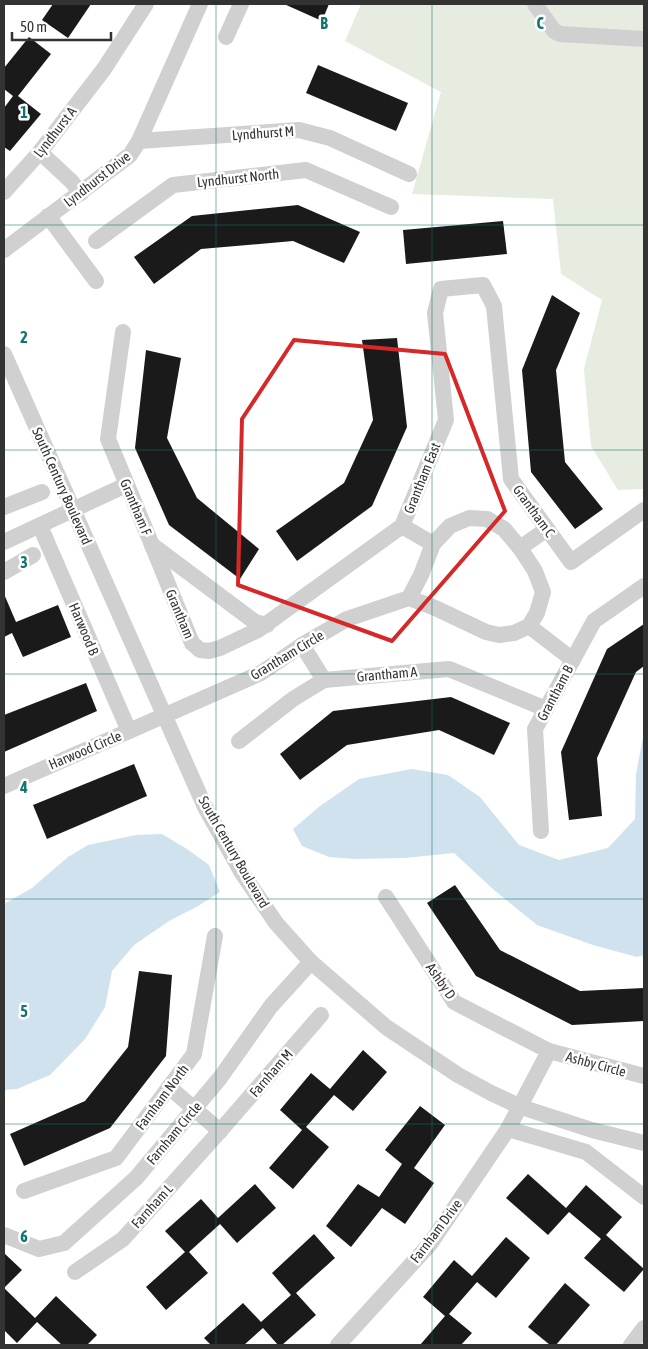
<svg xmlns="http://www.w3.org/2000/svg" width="648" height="1349" font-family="'Asap Condensed',sans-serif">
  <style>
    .green { fill: #e6ecdf }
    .water { fill: #cfe2ee }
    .building { fill: #1a1a1a }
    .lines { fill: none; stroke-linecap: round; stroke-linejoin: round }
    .minor { stroke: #d0d0d0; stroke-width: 16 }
    .marked { fill: none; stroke: #d62828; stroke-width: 4; stroke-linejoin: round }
    .grid { fill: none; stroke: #0f766e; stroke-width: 1; stroke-opacity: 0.55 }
    .labels { text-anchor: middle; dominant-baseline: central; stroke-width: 5; stroke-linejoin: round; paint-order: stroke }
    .street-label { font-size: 14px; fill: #333; stroke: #fff }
    .grid-label { font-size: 16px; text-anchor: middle; font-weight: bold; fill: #0f766e; stroke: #fff; stroke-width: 5; stroke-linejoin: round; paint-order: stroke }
  </style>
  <rect width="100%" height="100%" fill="#fff"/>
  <path class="green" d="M361,4H644V489L618,490L591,446L584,369L602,300L561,274L553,199L412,194L441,92L345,41Z"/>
  <g class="water">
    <path d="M644,732V955L637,957L593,945L537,925L494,890L454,853L405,858L356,859L329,857L302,846L293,829L320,806L359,779L412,769L448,775L480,797L519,845L559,860L608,848L635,819L636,774Z"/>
    <path d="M162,834L187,849L209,865L220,892L198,906L169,921L134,945L112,971L105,1007L85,1039L50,1075L17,1089L4,1090V904L32,888L68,857L88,845L136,835Z"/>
  </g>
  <g class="building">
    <path d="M53,4H91L68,38L42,20Z"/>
    <path d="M284,4H329L322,21Z"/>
    <path d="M29,37L51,54L18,96L41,114L10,151L4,147V108L13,96L4,89V68Z"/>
    <path d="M318,65L408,103L396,131L306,93Z"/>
    <path d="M298,205L360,232L344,263L293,241L201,249L154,284L134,257L192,216Z"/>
    <path d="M503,221L507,254L406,264L403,230Z"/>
    <path d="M552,295L580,313L556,370L565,462L603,509L575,529L531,472L522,370Z"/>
    <path d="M397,338L407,427L372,506L297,561L276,531L344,483L373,420L362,340Z"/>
    <path d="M146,350L181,358L167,438L197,498L259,549L240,579L169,525L135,448Z"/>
    <path d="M4,594L16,622L58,605L71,637L23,657L12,633L4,637Z"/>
    <path d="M644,624V666L636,672L597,758L602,816L569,820L561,752L607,649Z"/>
    <path d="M86,683L97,711L4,752V715Z"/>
    <path d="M451,697L510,723L494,755L439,730L347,745L300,780L280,754L333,711Z"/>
    <path d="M134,764L147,796L47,839L33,805Z"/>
    <path d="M455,885L500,950L580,991L644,988V1021L572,1025L476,976L427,903Z"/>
    <path d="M139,971L172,975L166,1056L110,1128L24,1166L10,1134L85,1101L128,1047Z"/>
    <path d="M363,1050L387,1072L353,1111L334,1095L306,1127L329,1147L293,1189L269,1168L302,1130L280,1110L311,1073L330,1089Z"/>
    <path d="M420,1106L445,1125L414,1168L434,1183L405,1224L382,1208L351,1247L326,1226L358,1184L379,1197L402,1164L385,1150Z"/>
    <path d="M528,1174L566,1208L586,1185L622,1217L606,1235L644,1269L624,1292L584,1258L601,1239L569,1212L548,1235L506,1198Z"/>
    <path d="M255,1184L276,1208L237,1243L220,1224L189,1252L208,1273L166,1310L146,1287L185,1252L165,1231L201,1199L218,1218Z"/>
    <path d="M314,1234L335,1258L296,1293L316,1315L282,1345H278L263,1328L244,1345H211L204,1338L243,1303L261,1322L291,1295L272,1273Z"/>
    <path d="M506,1237L530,1258L496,1298L477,1282L449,1314L472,1333L461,1345H420L445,1316L423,1297L454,1260L472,1276Z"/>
    <path d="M4,1253L22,1270L4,1288L35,1318L56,1296L97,1335L87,1345H62L37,1322L17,1343L4,1330Z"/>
    <path d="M565,1283L590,1305L556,1345H550L528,1327Z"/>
  </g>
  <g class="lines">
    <g class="minor">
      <path d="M535,4L554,31L560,34L644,39"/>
      <path d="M226,37L241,4"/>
      <path d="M139,141L299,130L330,138L409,174"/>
      <path d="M40,152L71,181L81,193"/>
      <path d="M4,192L40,152L104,69L146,4"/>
      <path d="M48,216L96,281"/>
      <path d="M96,241L173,185L306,170L391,207"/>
      <path d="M4,250L130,155L139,141L200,4"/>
      <path d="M123,332L108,439L152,545L255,622L267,625"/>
      <path d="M4,354L205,807L242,873L276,923L311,962L386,1027L458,1075L491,1093L521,1107L592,1130L644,1143"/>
      <path d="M4,507L42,492"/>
      <path d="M40,526L129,731"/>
      <path d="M402,526L433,544"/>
      <path d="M4,542L126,485"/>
      <path d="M152,545L192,643L200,650L209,651L220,648L258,630L402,526L446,420L435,313L441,289L483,285L494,306L511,479L571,562L644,510"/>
      <path d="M520,548L547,529"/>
      <path d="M4,572L33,555"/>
      <path d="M529,626L573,660"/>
      <path d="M302,645L324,680"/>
      <path d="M239,741L293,699L324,680L449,669L546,709"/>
      <path d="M4,786L261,673L302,645L347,619L409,598L421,575L433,544L450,526L469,518L487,519L504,529L520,548L535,571L543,592L537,613L529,626L514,633L499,635L486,632L433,607L409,598"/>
      <path d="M541,831L535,729L594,621L644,586"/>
      <path d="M386,897L454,1002L549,1051L644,1076"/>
      <path d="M169,1087L220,1131"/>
      <path d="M508,1129L586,1152L644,1197"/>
      <path d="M24,1191L116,1158L194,1054L215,936"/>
      <path d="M4,1235L39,1249L64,1243L136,1178L220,1078L271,1006L311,962"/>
      <path d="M75,1272L123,1239L220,1131L321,1015"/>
      <path d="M338,1345L430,1244L508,1129L549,1051"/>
      <path d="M631,1345L644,1328"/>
    </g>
  </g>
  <path class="marked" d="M294,340L445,354L505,511L392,641L238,585L242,419Z"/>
  <path class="grid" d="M216,4V1345M432,4V1345M4,225H644M4,450H644M4,674H644M4,899H644M4,1124H644"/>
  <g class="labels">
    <g class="street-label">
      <text transform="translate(55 132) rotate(-52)">Lyndhurst A</text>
      <text transform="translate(263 133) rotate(-4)">Lyndhurst M</text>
      <text transform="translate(238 178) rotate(-6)">Lyndhurst North</text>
      <text transform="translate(97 179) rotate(-38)">Lyndhurst Drive</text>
      <text transform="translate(422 478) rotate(-68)">Grantham East</text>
      <text transform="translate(62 486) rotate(66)">South Century Boulevard</text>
      <text transform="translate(136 507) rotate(67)">Grantham F</text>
      <text transform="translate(534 511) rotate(54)">Grantham C</text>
      <text transform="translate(180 614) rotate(67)">Grantham</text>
      <text transform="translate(84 629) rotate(67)">Harwood B</text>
      <text transform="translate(287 655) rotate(-31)">Grantham Circle</text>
      <text transform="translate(387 674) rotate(-5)">Grantham A</text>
      <text transform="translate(555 693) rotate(-62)">Grantham B</text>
      <text transform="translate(85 750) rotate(-23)">Harwood Circle</text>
      <text transform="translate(234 852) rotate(60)">South Century Boulevard</text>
      <text transform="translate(441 981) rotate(55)">Ashby D</text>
      <text transform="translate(596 1064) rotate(15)">Ashby Circle</text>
      <text transform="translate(271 1073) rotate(-49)">Farnham M</text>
      <text transform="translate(162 1097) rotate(-53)">Farnham North</text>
      <text transform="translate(174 1133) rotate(-50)">Farnham Circle</text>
      <text transform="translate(152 1206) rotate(-48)">Farnham L</text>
      <text transform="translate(436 1231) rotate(-53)">Farnham Drive</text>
    </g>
  </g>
  <g class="grid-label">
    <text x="324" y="29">B</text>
    <text x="540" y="29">C</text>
    <text x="24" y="118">1</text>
    <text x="24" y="343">2</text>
    <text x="24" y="568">3</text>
    <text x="24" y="793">4</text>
    <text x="24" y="1017">5</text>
    <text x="24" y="1242">6</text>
  </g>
  <rect width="648" height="1349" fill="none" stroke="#333333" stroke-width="10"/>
  <path d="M12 32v8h99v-8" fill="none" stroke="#333333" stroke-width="2.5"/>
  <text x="20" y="32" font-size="15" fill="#333333" stroke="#ffffff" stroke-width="4" paint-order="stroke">50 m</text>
</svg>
